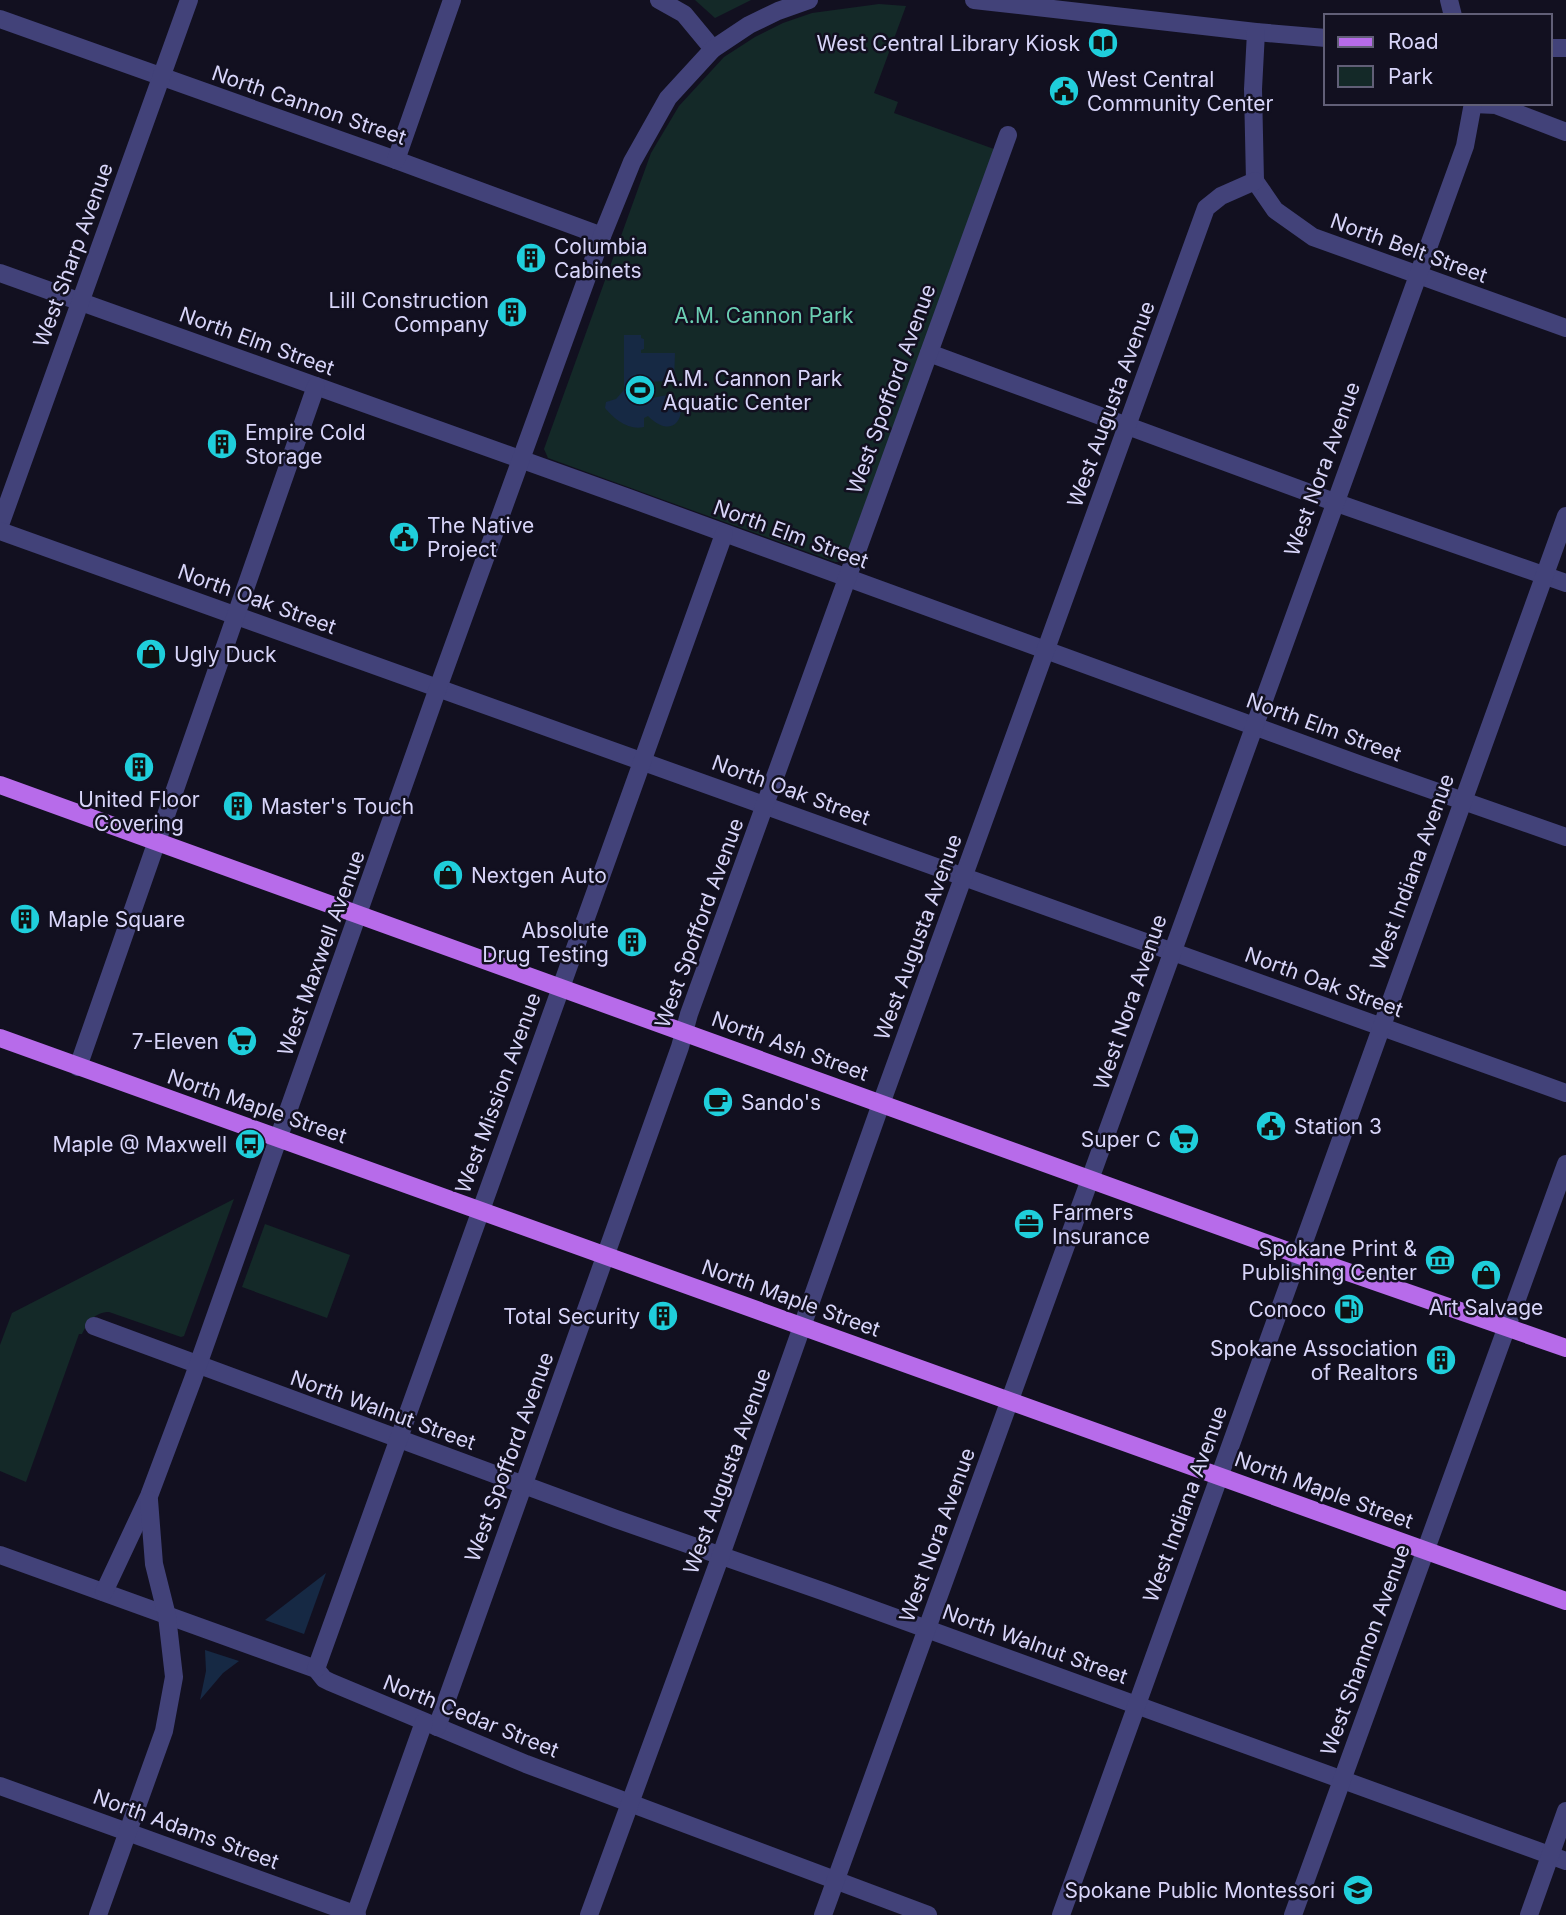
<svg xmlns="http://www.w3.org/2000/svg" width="1566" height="1915" font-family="Inter,sans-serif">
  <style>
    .green { fill: #142928 }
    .water { fill: #162944 }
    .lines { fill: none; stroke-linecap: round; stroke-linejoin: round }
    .minor { stroke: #424279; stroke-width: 18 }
    .major { stroke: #b76bea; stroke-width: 18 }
    .labels { text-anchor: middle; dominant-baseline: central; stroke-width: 5; stroke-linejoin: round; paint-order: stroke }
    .poi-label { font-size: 21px; fill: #d8d5f9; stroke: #121020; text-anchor: start }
    .street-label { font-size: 21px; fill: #d8d5f9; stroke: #121020 }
    .park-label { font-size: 21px; fill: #6bcfb3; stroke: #121020 }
  </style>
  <rect width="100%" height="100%" fill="#121020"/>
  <g class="green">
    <path d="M695,0H751L715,18Z"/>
    <path d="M879,4L906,6L874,93L898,102L894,113L994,149L847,557L842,562H835L548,458L544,449L651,153L679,106L724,57L755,37L783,23L812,13Z"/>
    <path d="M234,1199L184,1336L181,1337L109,1312C95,1312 88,1322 82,1334H79L26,1482L0,1471V1345L12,1313Z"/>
    <path d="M265,1224L350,1255L327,1318L242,1287Z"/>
  </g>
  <g class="water">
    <path d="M624,335H641V338L644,339V349L641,350V353H675L674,381L640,382L642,394L648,398C656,399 662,394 670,396C692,403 678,446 648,416L644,418V427C629,431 614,419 605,408L606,402L616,399L624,390Z"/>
    <path d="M326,1573L304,1634L265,1620Z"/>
    <path d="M205,1650L239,1661L223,1673L200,1700L206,1671Z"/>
  </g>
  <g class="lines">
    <g class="minor">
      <path d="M659,0L684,14L713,49"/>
      <path d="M974,0L1256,32L1326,38"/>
      <path d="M1449,0L1453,16"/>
      <path d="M0,19L396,160L602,236"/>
      <path d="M1550,48H1566"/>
      <path d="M1473,104L1496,105L1566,132"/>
      <path d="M396,160L452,0"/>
      <path d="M1255,181L1275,210L1313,237L1566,328"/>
      <path d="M1255,181L1253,89L1256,32"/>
      <path d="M0,273L626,497L1358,764L1566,837"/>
      <path d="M929,353L1334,502L1566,583"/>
      <path d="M0,525L189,0"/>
      <path d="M0,531L1566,1093"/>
      <path d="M78,1067L316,386"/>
      <path d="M94,1326L616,1519L825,1592L1566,1861"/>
      <path d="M0,1555L316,1669L324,1679L330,1682L526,1764L928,1915"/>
      <path d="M104,1592L149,1496L193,1379L438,688L602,236L632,162L668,98L713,49L749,25L778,11L809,0"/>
      <path d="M316,1669L724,534"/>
      <path d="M437,1727L680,1047L689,1014L1008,135"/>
      <path d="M0,1786L357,1915"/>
      <path d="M98,1915L164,1731L174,1677L167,1616L154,1564L149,1500"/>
      <path d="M355,1915L424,1722"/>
      <path d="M589,1915L721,1555L877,1115L1206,208L1221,196L1255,181"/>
      <path d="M823,1915L1465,146L1473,103"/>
      <path d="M1061,1915L1566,516"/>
      <path d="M1293,1915L1566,1164"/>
      <path d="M1529,1915L1566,1811"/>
    </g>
    <g class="major">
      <path d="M0,785L1299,1255L1566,1348"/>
      <path d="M0,1038L1566,1601"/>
    </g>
  </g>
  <defs>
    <g id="library-disc" transform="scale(1.575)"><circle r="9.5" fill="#1fcedb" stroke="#121020"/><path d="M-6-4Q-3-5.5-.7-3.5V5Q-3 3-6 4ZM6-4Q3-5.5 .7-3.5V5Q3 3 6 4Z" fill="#111"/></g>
    <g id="civic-disc" transform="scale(1.575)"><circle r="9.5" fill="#1fcedb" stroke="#121020"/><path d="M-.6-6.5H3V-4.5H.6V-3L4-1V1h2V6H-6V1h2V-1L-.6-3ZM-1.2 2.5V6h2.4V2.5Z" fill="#111"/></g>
    <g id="building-disc" transform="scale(1.575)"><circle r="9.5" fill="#1fcedb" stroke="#121020"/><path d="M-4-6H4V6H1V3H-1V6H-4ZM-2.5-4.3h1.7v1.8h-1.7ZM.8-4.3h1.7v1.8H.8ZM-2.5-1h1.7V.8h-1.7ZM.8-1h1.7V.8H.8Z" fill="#111"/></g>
    <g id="stadium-disc" transform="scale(1.575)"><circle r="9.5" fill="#1fcedb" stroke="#121020"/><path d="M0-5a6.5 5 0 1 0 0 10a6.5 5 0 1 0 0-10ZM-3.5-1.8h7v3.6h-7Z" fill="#111"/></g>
    <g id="shop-disc" transform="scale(1.575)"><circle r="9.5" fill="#1fcedb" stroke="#121020"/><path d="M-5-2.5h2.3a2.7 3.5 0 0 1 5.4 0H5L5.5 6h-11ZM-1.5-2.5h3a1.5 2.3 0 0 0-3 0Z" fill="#111"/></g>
    <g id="supermarket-disc" transform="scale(1.575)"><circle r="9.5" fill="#1fcedb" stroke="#121020"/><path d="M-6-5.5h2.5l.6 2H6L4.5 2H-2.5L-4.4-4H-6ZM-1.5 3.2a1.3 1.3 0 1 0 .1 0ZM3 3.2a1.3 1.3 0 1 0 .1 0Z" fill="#111"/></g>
    <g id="cafe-disc" transform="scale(1.575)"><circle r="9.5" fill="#1fcedb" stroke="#121020"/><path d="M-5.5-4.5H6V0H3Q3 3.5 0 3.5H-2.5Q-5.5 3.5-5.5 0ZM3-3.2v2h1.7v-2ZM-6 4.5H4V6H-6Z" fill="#111"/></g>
    <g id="bus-disc" transform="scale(1.575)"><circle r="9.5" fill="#1fcedb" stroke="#121020"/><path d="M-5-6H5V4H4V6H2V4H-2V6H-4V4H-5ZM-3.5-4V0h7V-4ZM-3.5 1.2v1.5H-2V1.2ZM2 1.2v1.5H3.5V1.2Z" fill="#111"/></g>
    <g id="office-disc" transform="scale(1.575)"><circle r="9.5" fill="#1fcedb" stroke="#121020"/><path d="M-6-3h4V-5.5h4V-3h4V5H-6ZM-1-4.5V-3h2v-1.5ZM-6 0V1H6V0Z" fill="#111"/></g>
    <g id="museum-disc" transform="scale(1.575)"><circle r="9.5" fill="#1fcedb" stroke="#121020"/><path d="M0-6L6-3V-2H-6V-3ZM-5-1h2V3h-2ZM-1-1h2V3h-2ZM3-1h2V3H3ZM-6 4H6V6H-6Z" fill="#111"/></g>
    <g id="fuel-disc" transform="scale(1.575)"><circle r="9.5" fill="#1fcedb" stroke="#121020"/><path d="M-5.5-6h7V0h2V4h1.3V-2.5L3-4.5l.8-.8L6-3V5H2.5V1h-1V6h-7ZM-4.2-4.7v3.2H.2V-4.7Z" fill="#111"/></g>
    <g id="school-disc" transform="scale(1.575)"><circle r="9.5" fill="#1fcedb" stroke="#121020"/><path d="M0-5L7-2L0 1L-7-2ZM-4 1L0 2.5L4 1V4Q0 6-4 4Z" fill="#111"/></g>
  </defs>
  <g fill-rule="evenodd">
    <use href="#library-disc" x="1103" y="43"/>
    <use href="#civic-disc" x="1064" y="91"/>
    <use href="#building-disc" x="531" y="258"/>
    <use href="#building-disc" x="512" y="312"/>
    <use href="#stadium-disc" x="640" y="390"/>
    <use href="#building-disc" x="222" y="444"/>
    <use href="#civic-disc" x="404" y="537"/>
    <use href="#shop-disc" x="151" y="654"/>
    <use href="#building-disc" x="139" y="767"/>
    <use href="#building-disc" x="238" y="806"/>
    <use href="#shop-disc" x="448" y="875"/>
    <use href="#building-disc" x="25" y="919"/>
    <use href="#building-disc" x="632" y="942"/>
    <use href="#supermarket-disc" x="242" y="1041"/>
    <use href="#cafe-disc" x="718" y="1102"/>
    <use href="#civic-disc" x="1271" y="1126"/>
    <use href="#supermarket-disc" x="1184" y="1139"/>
    <use href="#bus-disc" x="250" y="1144"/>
    <use href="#office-disc" x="1029" y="1224"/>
    <use href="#museum-disc" x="1440" y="1260"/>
    <use href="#shop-disc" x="1486" y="1275"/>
    <use href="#fuel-disc" x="1349" y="1309"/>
    <use href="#building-disc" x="663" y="1316"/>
    <use href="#building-disc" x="1441" y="1360"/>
    <use href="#school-disc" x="1358" y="1890"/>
  </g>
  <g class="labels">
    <g class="poi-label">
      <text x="1080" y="43" text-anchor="end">West Central Library Kiosk</text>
      <text x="1087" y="79">West Central<tspan x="1087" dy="24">Community Center</tspan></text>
      <text x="554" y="246">Columbia<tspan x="554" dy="24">Cabinets</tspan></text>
      <text x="489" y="300" text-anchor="end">Lill Construction<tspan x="489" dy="24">Company</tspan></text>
      <text x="663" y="378">A.M. Cannon Park<tspan x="663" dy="24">Aquatic Center</tspan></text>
      <text x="245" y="432">Empire Cold<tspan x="245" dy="24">Storage</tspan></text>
      <text x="427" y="525">The Native<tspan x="427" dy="24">Project</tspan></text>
      <text x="174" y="654">Ugly Duck</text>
      <text x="139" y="799" text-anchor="middle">United Floor<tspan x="139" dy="24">Covering</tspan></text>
      <text x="261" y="806">Master's Touch</text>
      <text x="471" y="875">Nextgen Auto</text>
      <text x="48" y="919">Maple Square</text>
      <text x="609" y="930" text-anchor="end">Absolute<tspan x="609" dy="24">Drug Testing</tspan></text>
      <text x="219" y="1041" text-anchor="end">7-Eleven</text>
      <text x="741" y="1102">Sando's</text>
      <text x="1294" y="1126">Station 3</text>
      <text x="1161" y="1139" text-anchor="end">Super C</text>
      <text x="227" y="1144" text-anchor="end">Maple @ Maxwell</text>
      <text x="1052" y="1212">Farmers<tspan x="1052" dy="24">Insurance</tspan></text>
      <text x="1417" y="1248" text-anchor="end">Spokane Print &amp;<tspan x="1417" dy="24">Publishing Center</tspan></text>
      <text x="1486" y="1307" text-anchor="middle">Art Salvage</text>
      <text x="1326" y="1309" text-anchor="end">Conoco</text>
      <text x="640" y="1316" text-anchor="end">Total Security</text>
      <text x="1418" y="1348" text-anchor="end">Spokane Association<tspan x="1418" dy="24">of Realtors</tspan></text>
      <text x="1335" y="1890" text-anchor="end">Spokane Public Montessori</text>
    </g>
    <g class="street-label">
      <text transform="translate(309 105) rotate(19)">North Cannon Street</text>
      <text transform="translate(1409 248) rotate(20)">North Belt Street</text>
      <text transform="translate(73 255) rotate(-70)">West Sharp Avenue</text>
      <text transform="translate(257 341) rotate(20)">North Elm Street</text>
      <text transform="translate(891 389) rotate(-70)">West Spofford Avenue</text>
      <text transform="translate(1111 404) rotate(-70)">West Augusta Avenue</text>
      <text transform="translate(1322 469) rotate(-70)">West Nora Avenue</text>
      <text transform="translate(791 534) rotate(20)">North Elm Street</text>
      <text transform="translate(257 599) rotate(20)">North Oak Street</text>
      <text transform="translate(1324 727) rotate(20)">North Elm Street</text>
      <text transform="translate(791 790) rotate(20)">North Oak Street</text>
      <text transform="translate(1412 872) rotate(-70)">West Indiana Avenue</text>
      <text transform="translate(699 923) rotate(-70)">West Spofford Avenue</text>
      <text transform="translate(918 937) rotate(-70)">West Augusta Avenue</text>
      <text transform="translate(321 953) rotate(-70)">West Maxwell Avenue</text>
      <text transform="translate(1324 982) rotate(20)">North Oak Street</text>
      <text transform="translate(1130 1002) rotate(-71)">West Nora Avenue</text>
      <text transform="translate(790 1046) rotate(20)">North Ash Street</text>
      <text transform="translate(498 1093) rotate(-70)">West Mission Avenue</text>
      <text transform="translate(257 1106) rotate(19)">North Maple Street</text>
      <text transform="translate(791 1298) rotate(20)">North Maple Street</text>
      <text transform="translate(383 1410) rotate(20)">North Walnut Street</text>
      <text transform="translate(509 1457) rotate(-70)">West Spofford Avenue</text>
      <text transform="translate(727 1471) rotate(-70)">West Augusta Avenue</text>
      <text transform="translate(1324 1490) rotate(20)">North Maple Street</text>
      <text transform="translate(1185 1504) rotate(-70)">West Indiana Avenue</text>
      <text transform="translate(937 1535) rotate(-70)">West Nora Avenue</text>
      <text transform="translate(1035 1644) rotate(20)">North Walnut Street</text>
      <text transform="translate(1365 1650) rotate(-70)">West Shannon Avenue</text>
      <text transform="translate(471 1716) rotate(22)">North Cedar Street</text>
      <text transform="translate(186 1829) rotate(20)">North Adams Street</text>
    </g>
    <g class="park-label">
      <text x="764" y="315">A.M. Cannon Park</text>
    </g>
  </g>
  <rect x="1324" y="14" width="228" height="91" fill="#121020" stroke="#615f77" stroke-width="2"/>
  <rect x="1338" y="37" width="35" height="10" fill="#b76bea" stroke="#615f77" stroke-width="2"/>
  <text x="1388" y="49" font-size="21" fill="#d8d5f9">Road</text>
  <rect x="1338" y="66" width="35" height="21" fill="#142928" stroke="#615f77" stroke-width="2"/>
  <text x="1388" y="84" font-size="21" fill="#d8d5f9">Park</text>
</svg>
